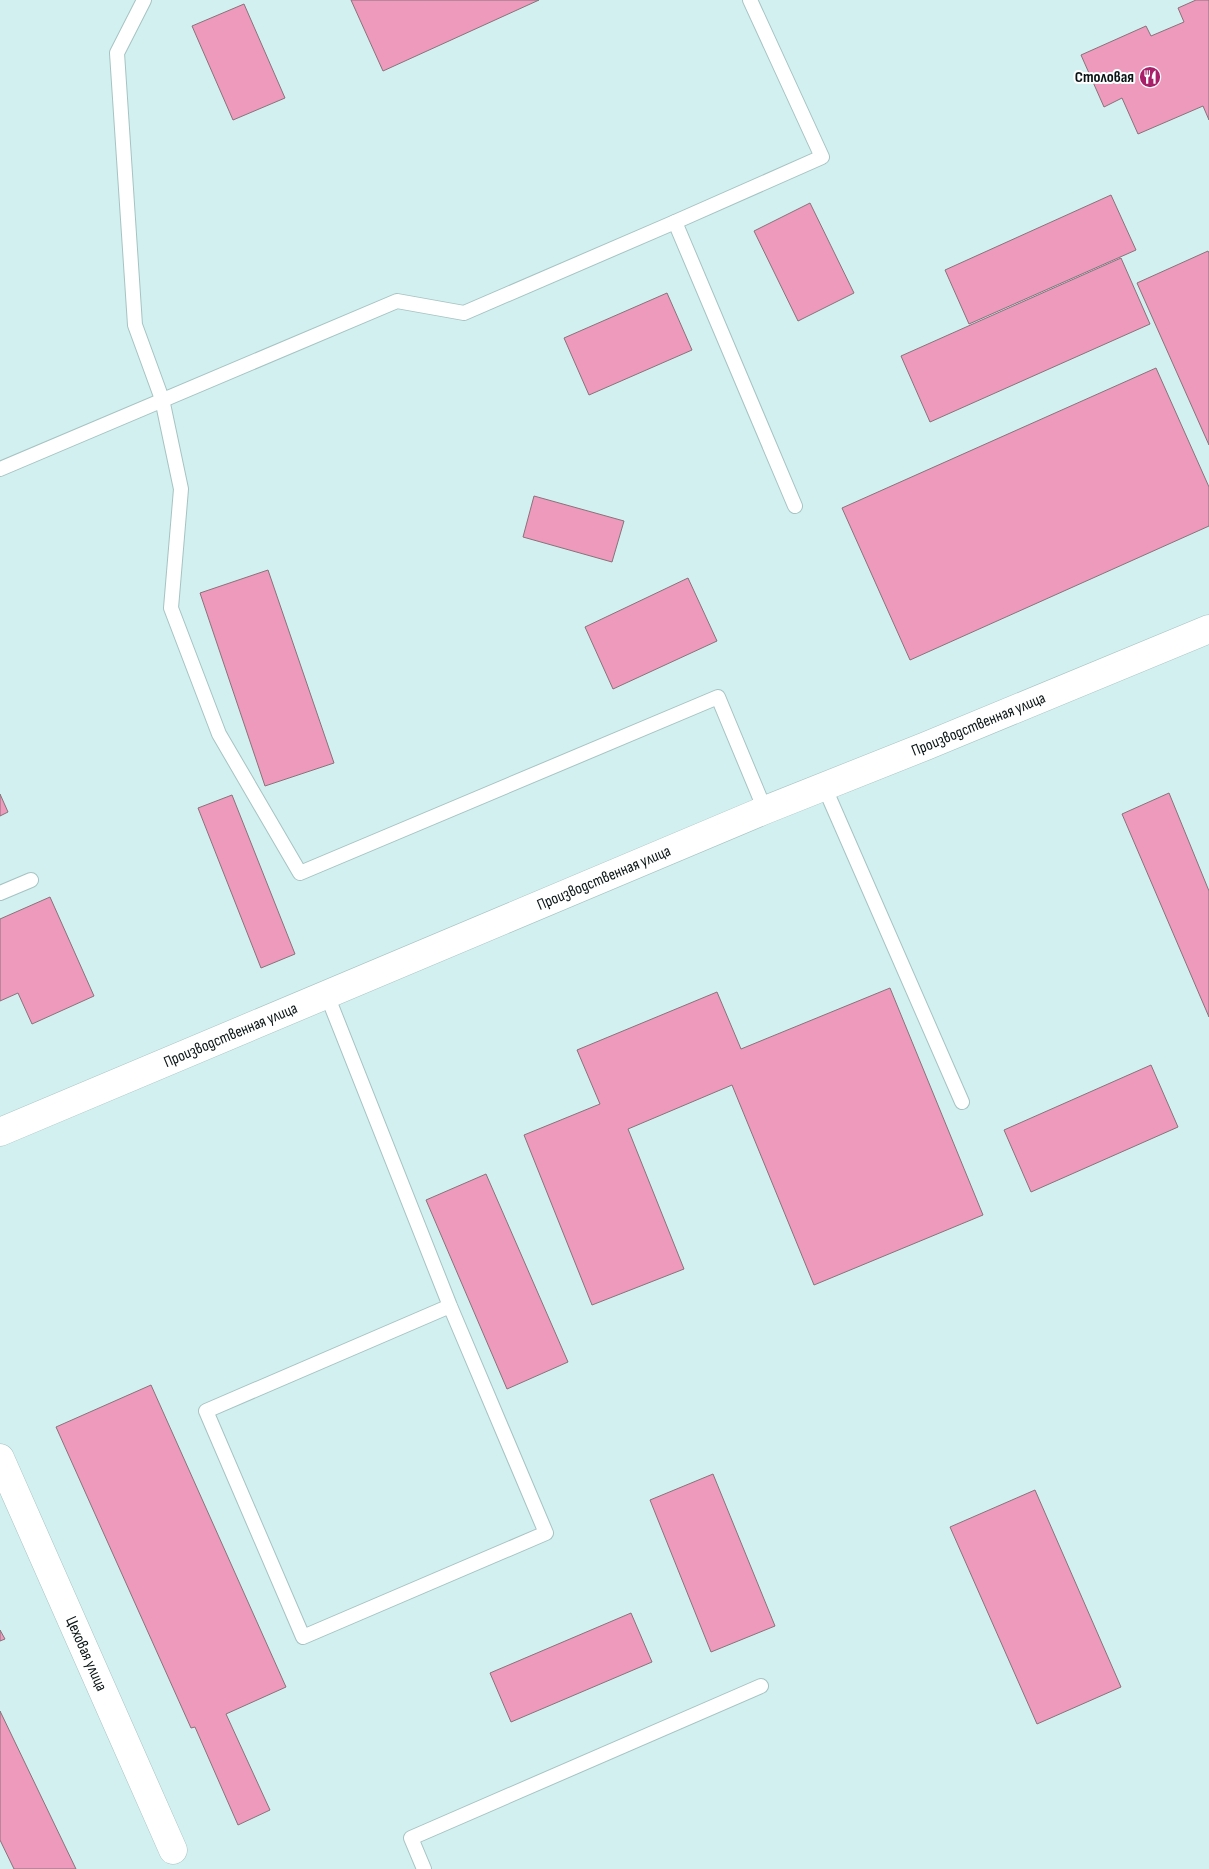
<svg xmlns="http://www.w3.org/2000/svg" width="1209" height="1869" font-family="'Sofia Sans Condensed',sans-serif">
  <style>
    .building { fill: #ee9abd; stroke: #88727a }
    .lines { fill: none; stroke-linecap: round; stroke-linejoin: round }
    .lane-casing { stroke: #a6c3c3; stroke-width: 16 }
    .street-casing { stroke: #a6c3c3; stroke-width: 29 }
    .lane { stroke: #fff; stroke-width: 14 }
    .street { stroke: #fff; stroke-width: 28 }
    .labels { text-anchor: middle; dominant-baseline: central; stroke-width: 4; stroke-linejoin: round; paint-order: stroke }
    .poi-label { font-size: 16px; font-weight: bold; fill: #0a1415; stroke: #fff; text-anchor: end }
    .street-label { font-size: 16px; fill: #0a1415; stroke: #fff }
  </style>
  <rect width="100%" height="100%" fill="#d2f0f0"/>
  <g class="building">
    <path d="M351,0H539L383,71Z"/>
    <path d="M1196,0H1209V120L1203,106L1138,134L1122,98L1104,107L1081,55L1146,26L1151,36L1184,22L1178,8Z"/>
    <path d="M244,4L285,98L233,120L192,26Z"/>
    <path d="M1111,195L1136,250L969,324L945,270Z"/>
    <path d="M810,203L854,293L798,321L754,231Z"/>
    <path d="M1208,251L1209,253V445L1137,283Z"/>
    <path d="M1121,258L1150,324L930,422L901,356Z"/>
    <path d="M667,293L692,350L589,395L564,338Z"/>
    <path d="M1156,368L1209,487V526L910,660L842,508Z"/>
    <path d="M534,496L624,521L612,562L523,537Z"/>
    <path d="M268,570L334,763L265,786L200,593Z"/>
    <path d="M688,578L717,641L613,689L585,627Z"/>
    <path d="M1169,793L1209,891V1017L1122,814Z"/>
    <path d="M0,794L8,812L0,816Z"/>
    <path d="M232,795L295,954L261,968L198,808Z"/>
    <path d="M50,897L94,996L32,1024L18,993L0,1001V919Z"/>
    <path d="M890,988L983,1215L814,1285L732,1085L628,1129L684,1269L592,1305L524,1135L600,1104L577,1050L717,992L741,1049Z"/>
    <path d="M1151,1065L1178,1127L1031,1192L1004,1130Z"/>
    <path d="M486,1174L568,1362L507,1389L426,1200Z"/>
    <path d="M151,1385L286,1687L226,1714L270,1810L238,1825L195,1727L191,1728L56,1427Z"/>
    <path d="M713,1474L775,1626L711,1652L650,1500Z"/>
    <path d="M1035,1490L1121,1687L1037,1724L950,1527Z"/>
    <path d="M631,1613L652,1662L511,1722L490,1673Z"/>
    <path d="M0,1630L5,1639L0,1641Z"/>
    <path d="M0,1711L76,1869H14L0,1840Z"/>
  </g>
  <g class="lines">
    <g class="lane-casing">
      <g id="lane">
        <path d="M144,0L117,53L135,325L162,399L181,489L171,608L219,734L300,873L718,697L765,810"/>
        <path d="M750,0L822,157L675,222L795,506"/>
        <path d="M0,469L397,301L464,313L675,222"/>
        <path d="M824,786L962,1102"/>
        <path d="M0,893L31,880"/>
        <path d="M327,995L450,1306L546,1533L303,1637L206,1411L450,1306"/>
        <path d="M424,1869L411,1838L761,1686"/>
      </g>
    </g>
    <g class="street-casing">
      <g id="street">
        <path id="s1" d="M0,1132L765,810L926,746L1209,629"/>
        <path id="s2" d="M0,1458L173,1850"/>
      </g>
    </g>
    <use href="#lane" class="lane"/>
    <use href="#street" class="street"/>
  </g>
  <defs>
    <g id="restaurant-disc" transform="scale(1.125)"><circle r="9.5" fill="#a72069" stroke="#fff"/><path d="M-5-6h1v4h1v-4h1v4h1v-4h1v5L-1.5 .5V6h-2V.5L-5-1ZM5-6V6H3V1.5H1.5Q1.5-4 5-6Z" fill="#fff"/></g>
  </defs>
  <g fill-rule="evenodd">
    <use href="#restaurant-disc" x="1150" y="77"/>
  </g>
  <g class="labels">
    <g class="poi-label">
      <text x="1134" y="77">Столовая</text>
    </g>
    <g class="street-label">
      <text stroke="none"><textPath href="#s1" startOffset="1060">Производственная улица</textPath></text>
      <text stroke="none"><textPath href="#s1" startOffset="655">Производственная улица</textPath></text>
      <text stroke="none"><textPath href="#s1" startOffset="250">Производственная улица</textPath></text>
      <text stroke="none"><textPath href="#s2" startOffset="214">Цеховая улица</textPath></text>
    </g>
  </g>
</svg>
